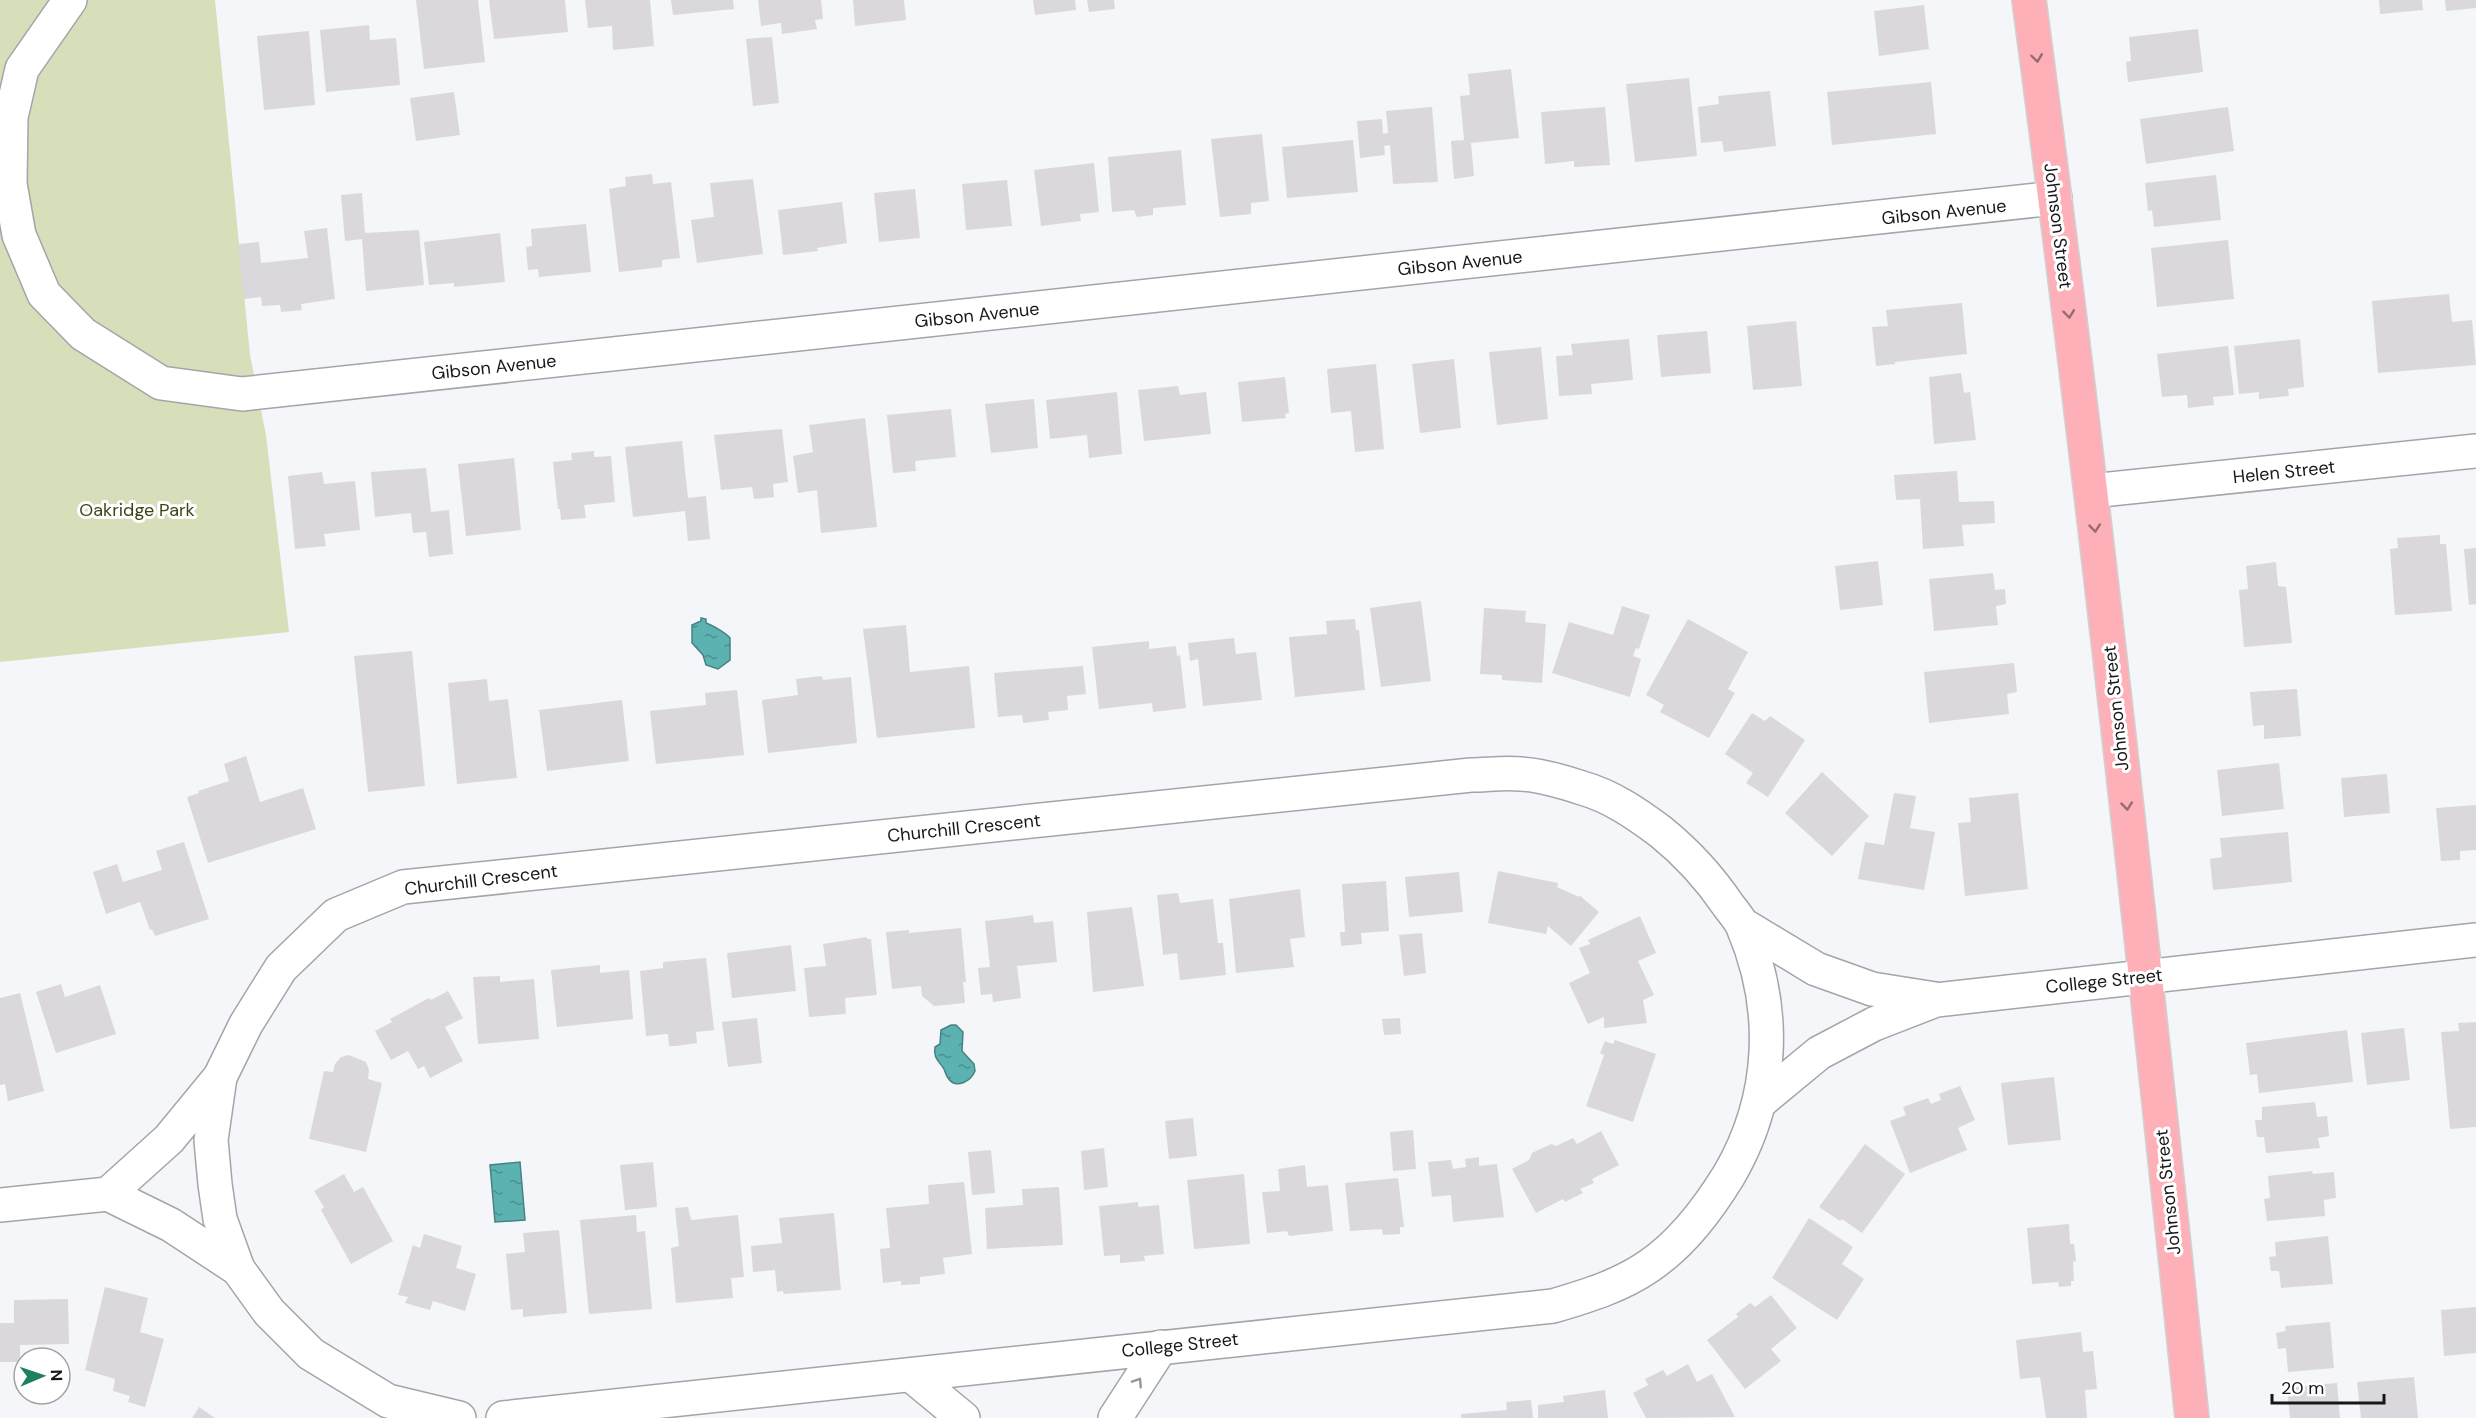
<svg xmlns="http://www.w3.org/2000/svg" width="2476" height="1418" font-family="'DM Sans',sans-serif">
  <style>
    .park { fill: #d6dfb9 }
    .water { fill: url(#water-ripples); stroke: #478383; stroke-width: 1.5 }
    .building { fill: #dad8dc }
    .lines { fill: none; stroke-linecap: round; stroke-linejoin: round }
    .minor-casing { stroke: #a4a5a9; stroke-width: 36 }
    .major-casing { stroke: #d0d1d1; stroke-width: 36 }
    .minor { stroke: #fff; stroke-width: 33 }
    .major { stroke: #feb0b9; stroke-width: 33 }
    .oneway { stroke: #966b71 }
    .oneway2 { stroke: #969797 }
    .labels { text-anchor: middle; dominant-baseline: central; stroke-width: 6; stroke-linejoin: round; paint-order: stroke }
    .street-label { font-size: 18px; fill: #161718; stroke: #fff }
    .park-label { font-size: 18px; fill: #3b4315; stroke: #fff }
  </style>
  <defs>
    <pattern id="water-ripples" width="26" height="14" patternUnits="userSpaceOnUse" patternTransform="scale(1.5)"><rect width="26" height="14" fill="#5cb1b1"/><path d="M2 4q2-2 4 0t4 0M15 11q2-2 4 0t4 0" fill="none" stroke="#4b8f8f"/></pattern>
  </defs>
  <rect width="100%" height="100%" fill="#f5f6f9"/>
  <path class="park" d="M0,0H215L250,355L266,435L289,632L0,662Z"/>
  <g class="water">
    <path d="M701,618L706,619V623C712,625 726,633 730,638V660L718,669L706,665L703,655L692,643V625L701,621Z"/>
    <path d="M951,1025H956L963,1032L962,1051L974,1064L975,1071C971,1081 956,1090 948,1078C946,1075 945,1072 944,1069C939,1061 933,1058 935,1047L940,1044L941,1030Z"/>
    <path d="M520,1162L525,1220L495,1222L490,1165Z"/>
  </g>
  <g class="building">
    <path d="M416,0H478L485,62L424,69Z"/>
    <path d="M489,0H565L568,32L494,39Z"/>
    <path d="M585,0H650L654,46L613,50L612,26L588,28Z"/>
    <path d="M671,0H733L734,9L673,15Z"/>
    <path d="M758,0H821L823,19L815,20L817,29L782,34L781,23L761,26Z"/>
    <path d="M853,0H904L906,20L855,26Z"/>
    <path d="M1033,0H1075L1076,10L1035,15Z"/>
    <path d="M1087,0H1114L1115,9L1089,12Z"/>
    <path d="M2379,0H2422L2423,10L2380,14Z"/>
    <path d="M2445,0H2476V8L2446,11Z"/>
    <path d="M1924,5L1929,49L1879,56L1874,11Z"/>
    <path d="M369,25L370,40L396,38L400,85L326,92L320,30Z"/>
    <path d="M2198,29L2203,72L2128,82L2126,62L2131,61L2129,37Z"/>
    <path d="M309,31L315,105L264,110L257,36Z"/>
    <path d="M772,37L779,103L753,106L746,39Z"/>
    <path d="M1511,69L1519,138L1471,143L1474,176L1454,179L1451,141L1464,140L1460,96L1470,95L1468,74Z"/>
    <path d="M1689,78L1697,156L1635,162L1626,84Z"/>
    <path d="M1931,82L1936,134L1832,145L1827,92Z"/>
    <path d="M1770,91L1776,146L1724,152L1722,141L1701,143L1698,107L1719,104L1718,96Z"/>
    <path d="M454,92L460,135L416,141L410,98Z"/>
    <path d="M1432,107L1438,182L1393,184L1390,145L1384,146L1385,155L1360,158L1357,121L1382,119L1383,134L1388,133L1386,111Z"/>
    <path d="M1605,107L1610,165L1574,167V161L1545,164L1541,112Z"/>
    <path d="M2228,107L2234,151L2146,164L2140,119Z"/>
    <path d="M1262,134L1269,201L1251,203V214L1220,217L1211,139Z"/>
    <path d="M1353,140L1358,192L1287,198L1282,147Z"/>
    <path d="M1181,150L1186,205L1153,208V215L1137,217L1134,210L1112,212L1108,157Z"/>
    <path d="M1094,163L1099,212L1080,214L1081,221L1041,226L1034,170Z"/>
    <path d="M652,174L653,184L671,182L680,258L662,260V267L619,272L609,189L626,186L625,177Z"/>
    <path d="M2216,175L2221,220L2154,227L2152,210L2148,211L2145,183Z"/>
    <path d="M753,179L763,254L697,263L691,220L714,217L710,183Z"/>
    <path d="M1007,180L1012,226L966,230L962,184Z"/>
    <path d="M915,189L920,238L879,242L874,193Z"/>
    <path d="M362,193L365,233L419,230L424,285L366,291L362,239L345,241L341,195Z"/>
    <path d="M842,202L847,243L817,248L818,251L783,255L778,210Z"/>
    <path d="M586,224L591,272L539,277L538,269L528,270L526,247L532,246L531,229Z"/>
    <path d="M327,228L335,299L301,304L302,310L281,312L280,305L262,306L261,297L244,299L238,244L259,242L261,263L308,258L304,231Z"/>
    <path d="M500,233L505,282L454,287V283L429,285L424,242Z"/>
    <path d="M2228,240L2234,299L2157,307L2151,248Z"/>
    <path d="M2449,294L2452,322L2472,320L2476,365L2378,373L2372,301Z"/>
    <path d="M1962,303L1967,354L1895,362V364L1876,366L1872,327L1888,326L1886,310Z"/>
    <path d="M1796,321L1802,386L1753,390L1747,326Z"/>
    <path d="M1707,331L1711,373L1661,377L1657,335Z"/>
    <path d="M1629,339L1633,380L1591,384L1592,394L1559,396L1556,356L1573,355L1571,344Z"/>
    <path d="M2300,339L2304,387L2288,389L2289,396L2259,399V392L2239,394L2234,346Z"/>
    <path d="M2228,346L2234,395L2213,397L2214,405L2188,408L2187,395L2162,397L2157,354Z"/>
    <path d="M1541,347L1548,419L1497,425L1489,352Z"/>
    <path d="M1454,359L1461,428L1420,433L1412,364Z"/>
    <path d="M1376,364L1384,449L1355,452L1351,411L1331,413L1327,369Z"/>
    <path d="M1961,373L1964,393L1970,392L1976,440L1934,444L1929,377Z"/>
    <path d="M1285,377L1289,413L1285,414L1286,418L1242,422L1238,382Z"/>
    <path d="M1178,386L1180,395L1206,392L1211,434L1144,441L1138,390Z"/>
    <path d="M1117,392L1122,454L1089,458L1087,435L1050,439L1046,400Z"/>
    <path d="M1034,399L1038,448L991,453L985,404Z"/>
    <path d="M951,409L956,457L915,461L916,471L893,473L887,415Z"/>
    <path d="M865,418L877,527L821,533L817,490L798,493L793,456L813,452L809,425Z"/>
    <path d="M782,429L788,482L773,484L774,497L754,499L752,487L721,490L714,435Z"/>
    <path d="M682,441L688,498L706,496L710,539L688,541L685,511L633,517L625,447Z"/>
    <path d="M594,451V457L611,456L615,502L584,505L586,518L561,520L560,509H558L553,462L572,460L571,453Z"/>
    <path d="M514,458L521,530L466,536L458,464Z"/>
    <path d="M426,468L431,512L449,510L453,554L429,557L426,532L413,533L411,513L375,517L371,472Z"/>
    <path d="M1957,471L1959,502L1994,501L1995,523L1962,525L1964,546L1923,549L1920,499L1896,500L1894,475Z"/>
    <path d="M322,472L324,484L355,481L360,530L324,534L326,546L295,549L288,476Z"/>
    <path d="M2440,535V544H2446L2452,611L2395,615L2390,549L2398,548L2397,538Z"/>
    <path d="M2476,548V604L2469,605L2464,549Z"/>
    <path d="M1878,561L1883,605L1840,610L1835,566Z"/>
    <path d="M2276,562L2278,586L2286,587L2292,643L2244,647L2239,590L2248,589L2246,566Z"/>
    <path d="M1993,573L1995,590L2005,589L2006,604L1996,606L1998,625L1934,631L1929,579Z"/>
    <path d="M1421,601L1431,681L1381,687L1370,608Z"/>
    <path d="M1622,606L1650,615L1639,649L1636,648L1633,656L1641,659L1630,697L1552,673L1569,622L1613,635Z"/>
    <path d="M1484,608L1526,611L1525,622L1546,624L1542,683L1502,680V675L1480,674Z"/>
    <path d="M1355,619L1356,630H1359L1365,690L1295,697L1289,637L1327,634L1326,621Z"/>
    <path d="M1688,619L1748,652L1728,689L1735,693L1709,738L1660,712L1664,705L1646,695Z"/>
    <path d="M906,625L910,672L969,666L975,728L877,738L863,629Z"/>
    <path d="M1234,638L1236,654L1256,652L1262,700L1203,706L1198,659L1190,661L1188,643Z"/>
    <path d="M1149,641V649L1176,646L1177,656L1180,655L1186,708L1153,712L1152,703L1099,709L1092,647Z"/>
    <path d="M412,651L425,786L368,792L354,656Z"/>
    <path d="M2014,663L2017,692L2007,694L2009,714L1929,723L1924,672Z"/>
    <path d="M1083,666L1086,694L1067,696L1068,710L1048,712L1049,720L1023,723L1022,715L998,717L994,673Z"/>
    <path d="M822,676L823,680L851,677L857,743L768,753L762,700L798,695L796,679Z"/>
    <path d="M487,679L489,701L508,699L517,778L457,784L448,683Z"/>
    <path d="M2297,689L2301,736L2264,739V725L2253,726L2250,692Z"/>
    <path d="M737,690L744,755L656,764L650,711L706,705L705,693Z"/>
    <path d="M622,700L629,761L547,771L539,710Z"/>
    <path d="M1752,713L1765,721L1770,716L1805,740L1768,797L1746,783L1753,773L1725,754Z"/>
    <path d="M246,756L260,802L303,788L316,829L208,863L187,797L199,793L198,791L229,781L224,764Z"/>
    <path d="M2279,763L2284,809L2222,816L2217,770Z"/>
    <path d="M1822,772L1869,816L1832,856L1785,813Z"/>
    <path d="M2387,774L2390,813L2344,817L2341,778Z"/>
    <path d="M1894,793L1916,796L1910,828L1935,832L1924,890L1858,879L1865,842L1884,845Z"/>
    <path d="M2018,793L2028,889L1965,896L1958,823L1971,822L1969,798Z"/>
    <path d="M2476,805V850L2460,851V860L2441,861L2436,808Z"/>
    <path d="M2288,832L2292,882L2213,890L2210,859L2222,857L2220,838Z"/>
    <path d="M184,842L209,919L155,936L152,929L150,930L140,902L106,914L93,872L117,864L123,882L162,870L156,851Z"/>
    <path d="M1498,871L1558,883L1557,887L1579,897V895L1599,912L1571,946L1548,926L1546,934L1488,923Z"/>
    <path d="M1459,872L1463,912L1409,917L1405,877Z"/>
    <path d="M1386,881L1389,931L1361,933L1362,944L1341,946L1340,932H1345L1342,884Z"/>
    <path d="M1300,889L1305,937L1290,939L1294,967L1236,973L1229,899Z"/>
    <path d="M1178,893L1180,903L1213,899L1218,943H1223L1226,975L1180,980L1177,953L1163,955L1157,895Z"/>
    <path d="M1132,907L1144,986L1093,992L1087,912Z"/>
    <path d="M1033,915L1034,923L1053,921L1057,962L1017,966L1021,998L993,1002L992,994L981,995L978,968L990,967L985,921Z"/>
    <path d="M1640,916L1656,953L1638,961L1654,995L1643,1000L1647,1023L1604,1028V1017L1588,1024L1569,983L1590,973L1579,948L1590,944L1588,940Z"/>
    <path d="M961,928L966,982H963L965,1003L934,1006L922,996L921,986L892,989L886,932L909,930V933Z"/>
    <path d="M1422,933L1426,973L1404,976L1399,935Z"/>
    <path d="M867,937V939H871L877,995L845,998L846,1014L809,1017L804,968L826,966L823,944Z"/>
    <path d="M791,945L796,991L732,998L727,953Z"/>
    <path d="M706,958L714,1030L696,1032L697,1043L676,1046H669L668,1034L646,1036L640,971L663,968V962Z"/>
    <path d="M600,965V973L629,970L633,1019L557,1027L551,970Z"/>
    <path d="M500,976V982L534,979L539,1039L478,1044L473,977Z"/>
    <path d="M61,984L65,997L100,985L116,1034L56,1053L36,992Z"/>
    <path d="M448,991L463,1018L445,1027L463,1061L430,1078L424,1066L418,1069L408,1051L391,1060L375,1031L392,1022L390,1019L429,998L431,1000Z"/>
    <path d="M20,993L44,1091L8,1101L5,1084L0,1085V998Z"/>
    <path d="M757,1018L762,1063L728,1067L722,1022Z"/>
    <path d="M1400,1018L1401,1034L1384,1035L1382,1019Z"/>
    <path d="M2476,1022V1127L2450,1129L2441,1032L2459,1031L2458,1023Z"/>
    <path d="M2404,1028L2410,1080L2367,1085L2361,1033Z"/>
    <path d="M2347,1030L2353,1082L2259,1093L2257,1074L2250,1075L2246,1043Z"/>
    <path d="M1615,1040L1656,1054L1633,1122L1586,1106L1604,1055L1600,1053L1605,1041L1613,1044Z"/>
    <path d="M349,1055L366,1062L369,1070L368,1079L382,1083L366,1152L309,1139L324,1071L333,1072L335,1064L341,1057Z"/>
    <path d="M2054,1077L2061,1140L2008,1145L2001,1083Z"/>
    <path d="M1960,1086L1975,1120L1958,1128L1967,1150L1910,1173L1890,1121L1906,1115L1903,1107L1928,1098L1931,1104L1941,1100L1939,1094Z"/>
    <path d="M2315,1102L2317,1117L2327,1116L2329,1136L2318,1138L2320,1148L2266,1153L2264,1137H2257L2255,1120H2262V1107Z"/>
    <path d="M1193,1118L1197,1156L1169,1159L1165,1121Z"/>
    <path d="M1413,1130L1416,1169L1393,1171L1390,1132Z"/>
    <path d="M1601,1131L1619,1165L1592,1179L1594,1183L1580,1189L1583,1193L1565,1202L1563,1199L1536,1213L1512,1169L1529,1160L1532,1153L1551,1144L1556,1146L1573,1138L1577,1144Z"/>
    <path d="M1865,1144L1905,1174L1862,1233L1842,1219L1840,1221L1819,1207Z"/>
    <path d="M1104,1148L1108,1187L1084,1190L1081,1151Z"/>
    <path d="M991,1150L995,1193L972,1195L968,1152Z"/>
    <path d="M1479,1157V1166L1497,1164L1504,1217L1453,1222L1451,1195L1432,1197L1428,1162L1451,1160L1453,1169L1466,1167L1465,1159Z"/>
    <path d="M653,1162L657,1207L625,1210L620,1165Z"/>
    <path d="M1305,1165L1307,1187L1328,1185L1333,1231L1289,1236L1287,1231L1267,1233L1262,1192L1280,1191L1278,1169Z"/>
    <path d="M2312,1171L2313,1174L2334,1172L2336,1198L2324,1200L2325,1216L2267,1221L2264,1199L2270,1198L2268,1176Z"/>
    <path d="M344,1174L354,1192L363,1187L393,1241L351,1264L321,1210L324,1207L314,1191Z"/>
    <path d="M1244,1174L1250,1244L1194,1249L1187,1180Z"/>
    <path d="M1398,1178L1404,1227H1400V1234L1383,1235L1382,1229L1350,1231L1345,1183Z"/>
    <path d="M964,1182L972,1254L943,1258L945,1274L920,1277V1284L901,1285V1281L883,1283L880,1249L890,1248L886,1208L929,1204L928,1185Z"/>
    <path d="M1059,1187L1063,1245L987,1249L985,1208L1023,1205L1022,1189Z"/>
    <path d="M1138,1202V1207L1159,1205L1164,1254L1144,1256L1145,1261L1120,1263V1255L1104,1256L1099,1206Z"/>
    <path d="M688,1207L691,1220L738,1215L744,1277L731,1278L733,1298L676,1303L671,1248L679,1246L675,1208Z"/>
    <path d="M834,1213L841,1290L784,1294L783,1291L777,1292L775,1270L753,1272L751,1246L782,1243L779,1218Z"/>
    <path d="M636,1215L637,1232L645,1231L652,1309L589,1314L580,1220Z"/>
    <path d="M1809,1218L1853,1247L1842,1264L1864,1279L1837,1320L1772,1278Z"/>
    <path d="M2069,1224L2070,1244H2074L2076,1261L2073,1262L2074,1281H2071V1286L2059,1287L2058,1282L2032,1284L2027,1228Z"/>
    <path d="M559,1230L567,1313L523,1317V1309L511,1310L506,1254L525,1252L523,1233Z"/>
    <path d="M424,1234L462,1246L456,1268L476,1274L465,1311L433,1301L430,1310L405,1303L408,1297L398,1295L413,1245L420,1248Z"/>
    <path d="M2328,1236L2333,1284L2281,1288L2279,1271H2271L2269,1257L2276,1256L2275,1242Z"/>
    <path d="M105,1287L148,1298L140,1332L164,1339L145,1407L128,1402L130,1396L113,1391L115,1379L85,1370Z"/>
    <path d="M1771,1295L1797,1328L1771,1349L1781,1361L1745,1389L1707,1340L1738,1317L1736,1314L1750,1303L1755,1307Z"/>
    <path d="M68,1299L69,1344L20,1345V1362H0V1323H14V1300Z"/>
    <path d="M2476,1307V1353L2444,1356L2441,1310Z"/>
    <path d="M2330,1322L2334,1368L2288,1372L2286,1348L2278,1349L2276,1333L2286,1331L2285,1326Z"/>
    <path d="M2081,1332L2083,1352L2093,1351L2097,1389L2085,1390L2087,1418H2046L2040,1377L2020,1379L2016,1340Z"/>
    <path d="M1688,1364L1697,1382L1712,1374L1735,1417L1646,1418L1633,1393L1648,1385L1645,1379L1663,1370L1667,1376Z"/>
    <path d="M2414,1377L2418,1418H2361L2357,1382Z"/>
    <path d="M2337,1383L2340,1418H2290L2287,1388Z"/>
    <path d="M1605,1390L1608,1418H1538V1405L1564,1402L1563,1396Z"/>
    <path d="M1531,1400L1533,1418H1461V1414L1507,1410L1506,1402Z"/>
    <path d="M199,1407L215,1418H192Z"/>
  </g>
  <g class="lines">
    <g class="minor-casing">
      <g id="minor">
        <path d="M70,0L22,69L11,117L10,184L19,235L44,294L83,334L161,383L242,394L2055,198"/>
        <path d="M2091,491L2476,451"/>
        <path d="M1743,925L1816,969L1872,989L1935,999"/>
        <path d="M220,1077L211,1140L215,1184L220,1219L238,1269L269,1312L311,1354L388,1401L459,1418"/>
        <path d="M1761,1101L1819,1053L1874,1024L1936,1000L2476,940"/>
        <path d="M108,1194L169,1139L220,1077L246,1024L281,968L336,915L403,887L1471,775C1487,775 1504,772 1521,774C1540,775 1564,782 1582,788C1611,796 1637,814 1661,832C1687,853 1709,877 1728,905C1733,912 1740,919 1743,927C1778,1009 1774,1098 1729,1175C1708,1209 1683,1243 1649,1266C1620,1286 1587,1296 1553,1306L503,1418"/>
        <path d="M0,1205L108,1194L171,1225L238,1269"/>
        <path d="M911,1375L963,1418"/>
        <path d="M1115,1418L1161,1347"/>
      </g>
    </g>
    <g class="major-casing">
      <path id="major" d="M2029,0C2092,472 2143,945 2192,1418"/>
    </g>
    <use href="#minor" class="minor"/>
    <use href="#major" class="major"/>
  </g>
  <defs><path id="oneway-chevron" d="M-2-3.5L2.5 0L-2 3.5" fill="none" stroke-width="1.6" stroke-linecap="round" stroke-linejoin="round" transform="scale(1.5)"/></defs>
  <g class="oneway">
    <use href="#oneway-chevron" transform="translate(2037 58) rotate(82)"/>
    <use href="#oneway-chevron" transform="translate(2069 314) rotate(83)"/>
    <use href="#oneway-chevron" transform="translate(2095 528) rotate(84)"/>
    <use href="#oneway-chevron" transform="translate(2127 806) rotate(84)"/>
  </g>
  <use class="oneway2" href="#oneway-chevron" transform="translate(1138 1382) rotate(-57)"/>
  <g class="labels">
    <g class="street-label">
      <text transform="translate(1944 212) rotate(-6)">Gibson Avenue</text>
      <text transform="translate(2058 226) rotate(83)">Johnson Street</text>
      <text transform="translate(1460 263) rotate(-6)">Gibson Avenue</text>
      <text transform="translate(977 315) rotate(-6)">Gibson Avenue</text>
      <text transform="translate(494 367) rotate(-6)">Gibson Avenue</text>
      <text transform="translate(2284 472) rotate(-6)">Helen Street</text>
      <text transform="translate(2116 708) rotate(-96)">Johnson Street</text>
      <text transform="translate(964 828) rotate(-6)">Churchill Crescent</text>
      <text transform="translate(481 880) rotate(-7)">Churchill Crescent</text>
      <text transform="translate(2104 981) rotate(-6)">College Street</text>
      <text transform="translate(2168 1192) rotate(-96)">Johnson Street</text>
      <text transform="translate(1180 1345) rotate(-6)">College Street</text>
    </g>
    <g class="park-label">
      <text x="137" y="510">Oakridge Park</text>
    </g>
  </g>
  <g transform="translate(42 1376) rotate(88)"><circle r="28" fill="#ffffff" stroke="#a2a2a3" stroke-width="1.5"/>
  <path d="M0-4.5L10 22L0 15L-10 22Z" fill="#1d815a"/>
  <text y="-9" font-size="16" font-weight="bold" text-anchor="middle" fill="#161718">N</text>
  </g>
  <path d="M2272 1394v9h112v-9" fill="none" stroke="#161718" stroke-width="3"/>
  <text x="2281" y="1394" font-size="18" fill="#161718" stroke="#ffffff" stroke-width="4.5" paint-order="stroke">20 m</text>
</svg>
